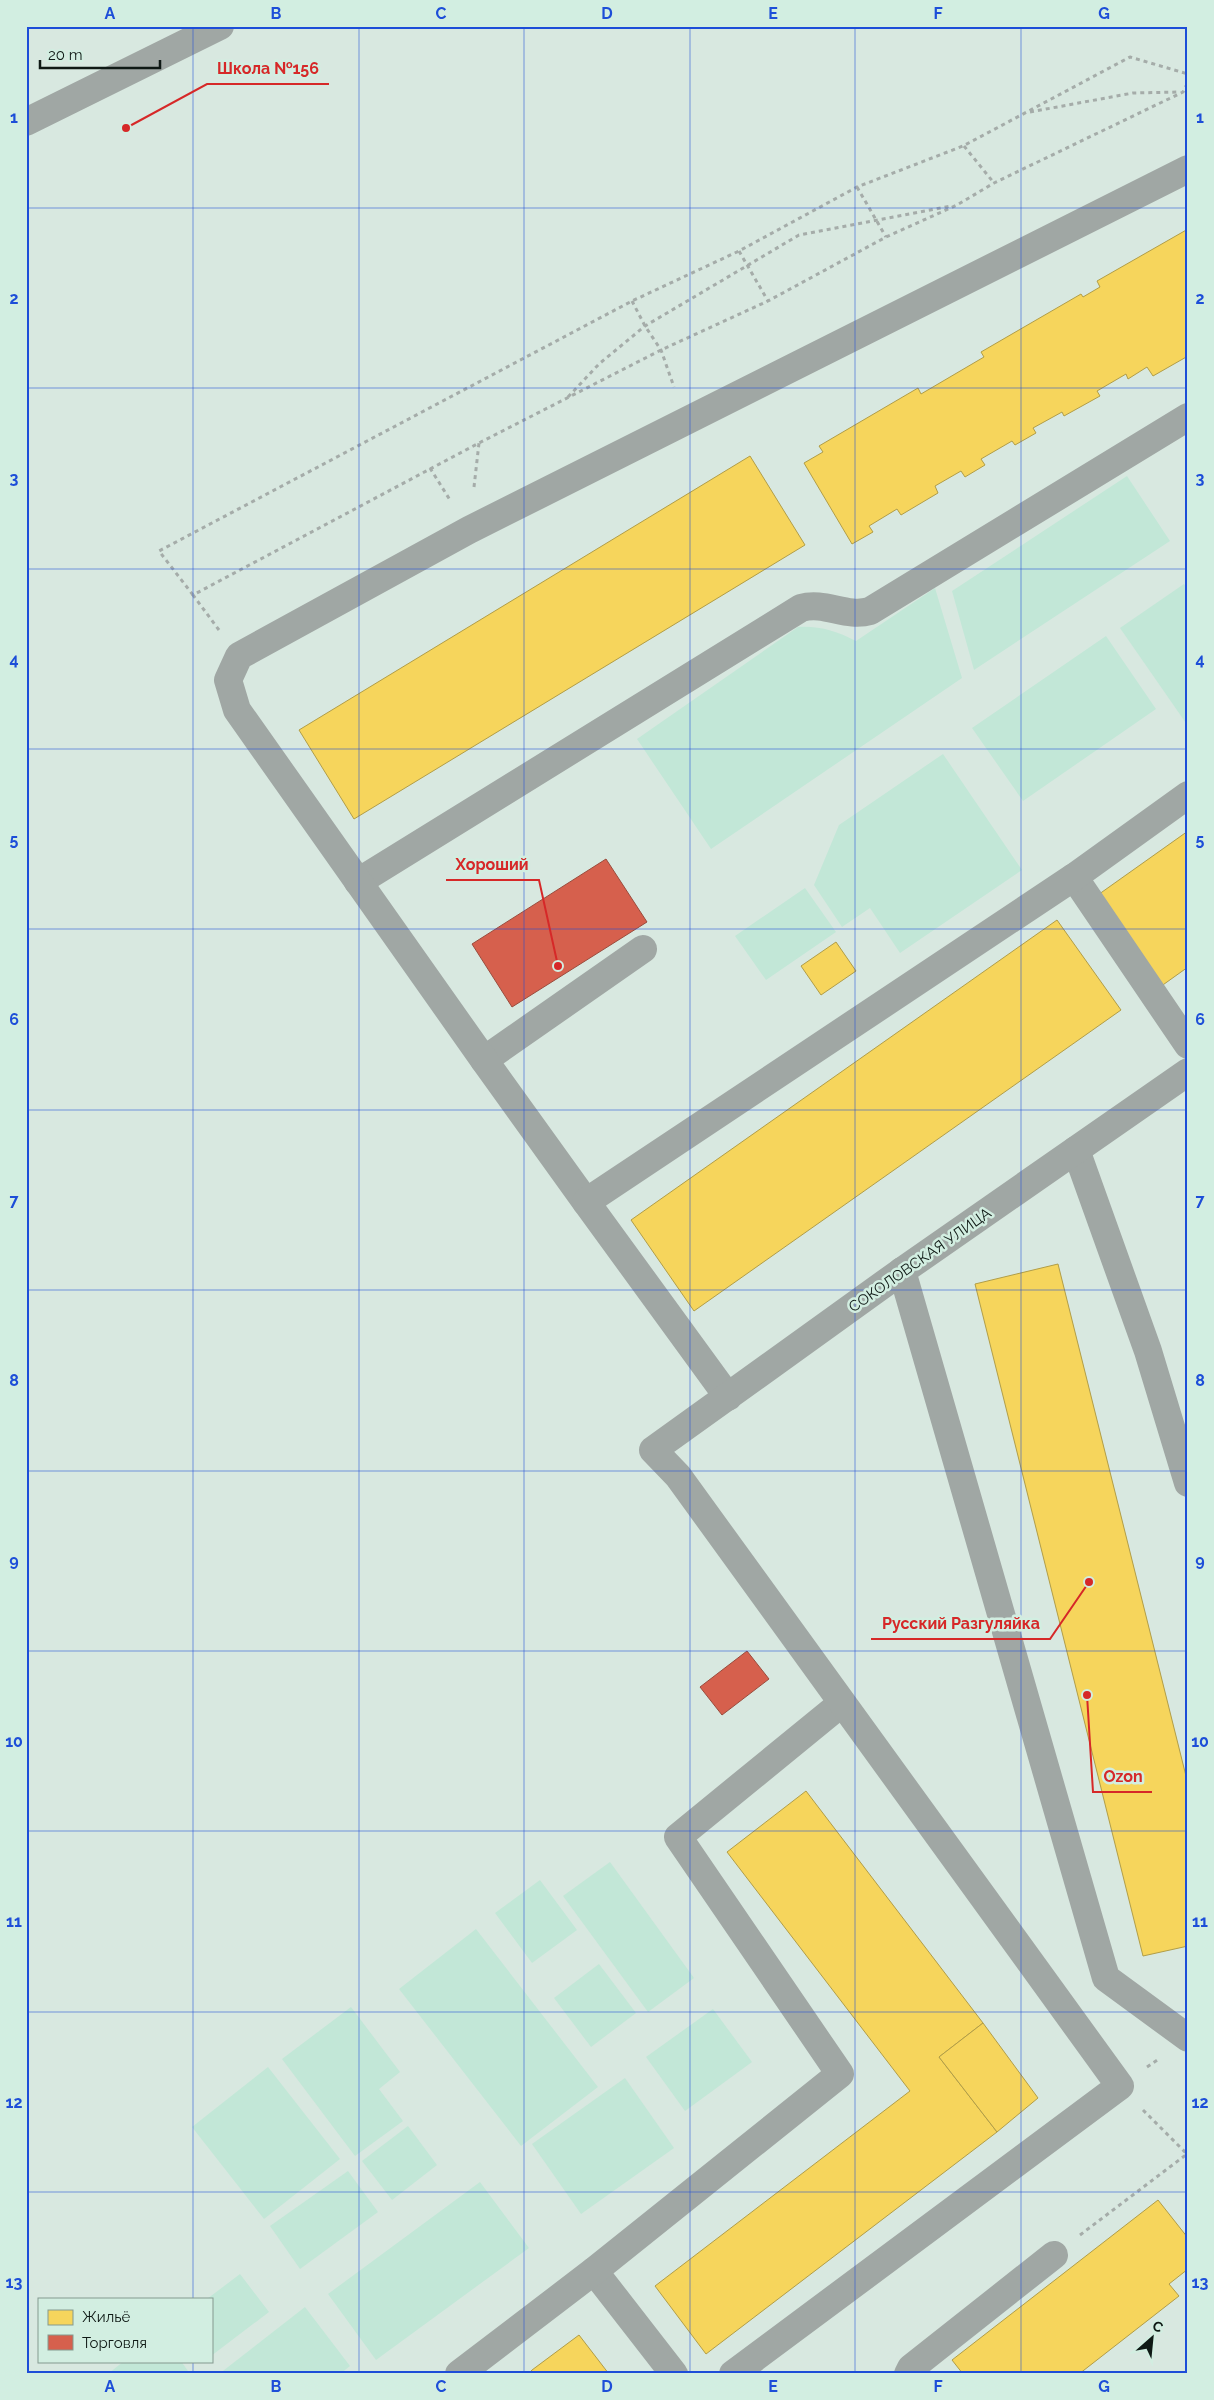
<svg xmlns="http://www.w3.org/2000/svg" width="1214" height="2400" font-family="Raleway,sans-serif">
  <style>
    .green { fill: #c2e7d7 }
    .homes { fill: #f6d55c; stroke: #b19d47 }
    .shops { fill: #d6604d; stroke: #9a4b3c }
    .lines { fill: none; stroke-linecap: round; stroke-linejoin: round }
    .path { stroke: #a5aca9; stroke-width: 3; stroke-dasharray: 4 4; stroke-linecap: butt }
    .minor { stroke: #a0a7a4; stroke-width: 28 }
    .grid { fill: none; stroke: #1d4ed8; stroke-width: 1; stroke-opacity: 0.55 }
    .labels { text-anchor: middle; dominant-baseline: central; stroke-width: 5; stroke-linejoin: round; paint-order: stroke }
    .street-label { font-size: 15px; fill: #0f1915; stroke: #d2eee1 }
    .leader { fill: none; stroke: #d62828; stroke-width: 2 }
    .callout-dot { fill: #d62828; stroke: #d2eee1; stroke-width: 2 }
    .callout-label { font-size: 16px; text-anchor: middle; font-weight: bold; fill: #d62828; stroke: #d2eee1; stroke-width: 5; stroke-linejoin: round; paint-order: stroke }
    .neatline { fill: none; stroke: #1d4ed8; stroke-width: 2 }
    .grid-label { font-size: 16px; text-anchor: middle; font-weight: bold; fill: #1d4ed8 }
  </style>
  <rect width="100%" height="100%" fill="#d8e8e0"/>
  <g class="green">
    <path d="M1127,476L1170,541L974,670L952,591Z"/>
    <path d="M1184,584L1188,589V726L1120,628Z"/>
    <path d="M935,588L962,678L711,849L637,739L798,627C821,626 836,631 856,641Z"/>
    <path d="M1106,636L1156,709L1023,801L972,728Z"/>
    <path d="M943,754L1022,870L900,953L870,908L842,927L814,885L839,825Z"/>
    <path d="M805,888L836,932L766,980L735,936Z"/>
    <path d="M610,1862L694,1978L648,2012L563,1896Z"/>
    <path d="M540,1880L577,1930L532,1963L495,1913Z"/>
    <path d="M476,1929L598,2087L521,2146L399,1989Z"/>
    <path d="M599,1964L636,2013L591,2047L554,1998Z"/>
    <path d="M351,2007L400,2072L379,2089L403,2121L355,2156L282,2059Z"/>
    <path d="M713,2009L752,2062L685,2111L646,2057Z"/>
    <path d="M268,2067L340,2159L264,2219L192,2127Z"/>
    <path d="M625,2078L674,2148L581,2214L532,2144Z"/>
    <path d="M408,2126L437,2165L392,2200L362,2161Z"/>
    <path d="M348,2171L378,2212L300,2269L270,2226Z"/>
    <path d="M480,2182L529,2248L376,2360L328,2294Z"/>
    <path d="M240,2274L269,2312L211,2356V2299H207Z"/>
    <path d="M305,2307L350,2366L340,2374H219Z"/>
    <path d="M124,2361H181L190,2374H108Z"/>
  </g>
  <g class="homes">
    <path d="M1188,229V356L1153,376L1147,367L1128,379L1126,374L1097,391L1100,396L1064,416L1062,412L1033,428L1036,433L1015,445L1012,441L981,459L985,465L965,477L961,471L935,486L938,493L901,515L897,509L869,526L873,532L852,544L804,463L823,452L819,446L918,388L921,394L984,357L981,352L1081,294L1083,297L1100,287L1097,281Z"/>
    <path d="M750,456L805,545L354,819L299,730Z"/>
    <path d="M1188,831V967L1160,987L1095,897Z"/>
    <path d="M1057,920L1121,1010L694,1311L631,1220Z"/>
    <path d="M836,942L856,971L821,995L801,966Z"/>
    <path d="M1058,1264L1188,1784V1946L1143,1956L975,1284Z"/>
    <path d="M806,1791L983,2023L939,2057L997,2132L706,2354L655,2286L910,2091L727,1852Z"/>
    <path d="M983,2023L1038,2098L997,2132L939,2057Z"/>
    <path d="M1158,2200L1188,2238V2269L1169,2284L1179,2296L1079,2374H963L952,2360Z"/>
    <path d="M579,2335L609,2374H528L532,2370Z"/>
  </g>
  <g class="shops">
    <path d="M606,859L647,922L512,1007L472,944Z"/>
    <path d="M747,1651L769,1679L722,1715L700,1687Z"/>
  </g>
  <g class="lines">
    <g class="path">
      <path d="M1030,112L1133,93L1180,92"/>
      <path d="M964,146L994,183"/>
      <path d="M857,187L886,237"/>
      <path d="M739,251L768,301"/>
      <path d="M632,301L645,326L661,350L674,387"/>
      <path d="M568,397L599,364L645,326L799,235L951,206"/>
      <path d="M430,468L450,500"/>
      <path d="M474,487L479,443"/>
      <path d="M193,595L159,551L632,301L739,251L857,187L963,146L1130,57L1188,74"/>
      <path d="M219,630L193,595L479,443L661,350L768,301L886,237L957,205L994,183L1183,92L1188,82"/>
      <path d="M1147,2067L1159,2059"/>
      <path d="M1143,2110L1188,2155"/>
      <path d="M1080,2235L1187,2154"/>
    </g>
    <g class="minor">
      <path d="M26,122L220,26"/>
      <path d="M1074,877L1188,1045"/>
      <path d="M358,882L801,608C825,601 846,618 870,611L1188,417"/>
      <path d="M484,1060L643,949"/>
      <path d="M1076,1150L1148,1351L1188,1483"/>
      <path d="M586,1202L484,1060L237,710L228,680L239,656L469,530L1188,169"/>
      <path d="M902,1271L1106,1978L1188,2038"/>
      <path d="M728,1397L586,1202L1074,877L1188,795"/>
      <path d="M594,2271L674,2374"/>
      <path d="M459,2374L594,2271L840,2074L678,1837L842,1703"/>
      <path d="M733,2374L1120,2086L678,1476L653,1450L902,1271L1188,1072"/>
      <path d="M908,2374L911,2368L1054,2255"/>
    </g>
  </g>
  <path class="grid" d="M193,26V2299M359,26V2374M524,26V2374M690,26V2374M855,26V2374M1021,26V2374M26,208H1188M26,388H1188M26,569H1188M26,749H1188M26,929H1188M26,1110H1188M26,1290H1188M26,1471H1188M26,1651H1188M26,1831H1188M26,2012H1188M26,2192H1188M193,2361V2374"/>
  <g class="labels">
    <g class="street-label">
      <text transform="translate(920 1260) rotate(-35)">СОКОЛОВСКАЯ УЛИЦА</text>
    </g>
  </g>
  <path class="leader" d="M126 128L207 84H329M558 966L539 880H446M1089 1582L1050 1639H871M1087 1695L1093 1792H1152"/>
  <g class="callout-dot">
    <circle cx="126" cy="128" r="5"/>
    <circle cx="558" cy="966" r="5"/>
    <circle cx="1089" cy="1582" r="5"/>
    <circle cx="1087" cy="1695" r="5"/>
  </g>
  <g class="callout-label">
    <text x="268" y="74">Школа №156</text>
    <text x="492" y="870">Хороший</text>
    <text x="961" y="1629">Русский Разгуляйка</text>
    <text x="1123" y="1782">Ozon</text>
  </g>
  <rect width="1214" height="2400" fill="none" stroke="#d2eee1" stroke-width="55"/>
  <rect x="38" y="2298" width="175" height="65" fill="#d2eee1" stroke="#84998f"/>
  <rect x="48" y="2310" width="25" height="15" fill="#f6d55c" stroke="#84998f"/>
  <text x="82" y="2322" font-size="15" fill="#0f1915">Жильё</text>
  <rect x="48" y="2335" width="25" height="15" fill="#d6604d" stroke="#84998f"/>
  <text x="82" y="2348" font-size="15" fill="#0f1915">Торговля</text>
  <g transform="translate(1152 2338) rotate(27)" stroke="#d2eee1" stroke-width="4" paint-order="stroke">
  <path d="M0-4L9 19L0 12L-9 19Z" fill="#0f1915"/>
  <text y="-8" font-size="14" font-weight="bold" text-anchor="middle" fill="#0f1915">С</text>
  </g>
  <path d="M40 60v8h120v-8" fill="none" stroke="#0f1915" stroke-width="2.5"/>
  <text x="48" y="60" font-size="15" fill="#0f1915" stroke="#d2eee1" stroke-width="4" paint-order="stroke">20 m</text>
  <rect x="28" y="28" width="1158" height="2344" class="neatline"/>
  <g class="grid-label">
    <text x="110" y="19">A</text>
    <text x="276" y="19">B</text>
    <text x="441" y="19">C</text>
    <text x="607" y="19">D</text>
    <text x="773" y="19">E</text>
    <text x="938" y="19">F</text>
    <text x="1104" y="19">G</text>
    <text x="14" y="123">1</text>
    <text x="1200" y="123">1</text>
    <text x="14" y="304">2</text>
    <text x="1200" y="304">2</text>
    <text x="14" y="484">3</text>
    <text x="1200" y="484">3</text>
    <text x="14" y="665">4</text>
    <text x="1200" y="665">4</text>
    <text x="14" y="845">5</text>
    <text x="1200" y="845">5</text>
    <text x="14" y="1025">6</text>
    <text x="1200" y="1025">6</text>
    <text x="14" y="1206">7</text>
    <text x="1200" y="1206">7</text>
    <text x="14" y="1386">8</text>
    <text x="1200" y="1386">8</text>
    <text x="14" y="1566">9</text>
    <text x="1200" y="1566">9</text>
    <text x="14" y="1747">10</text>
    <text x="1200" y="1747">10</text>
    <text x="14" y="1927">11</text>
    <text x="1200" y="1927">11</text>
    <text x="14" y="2108">12</text>
    <text x="1200" y="2108">12</text>
    <text x="14" y="2288">13</text>
    <text x="1200" y="2288">13</text>
    <text x="110" y="2392">A</text>
    <text x="276" y="2392">B</text>
    <text x="441" y="2392">C</text>
    <text x="607" y="2392">D</text>
    <text x="773" y="2392">E</text>
    <text x="938" y="2392">F</text>
    <text x="1104" y="2392">G</text>
  </g>
</svg>
